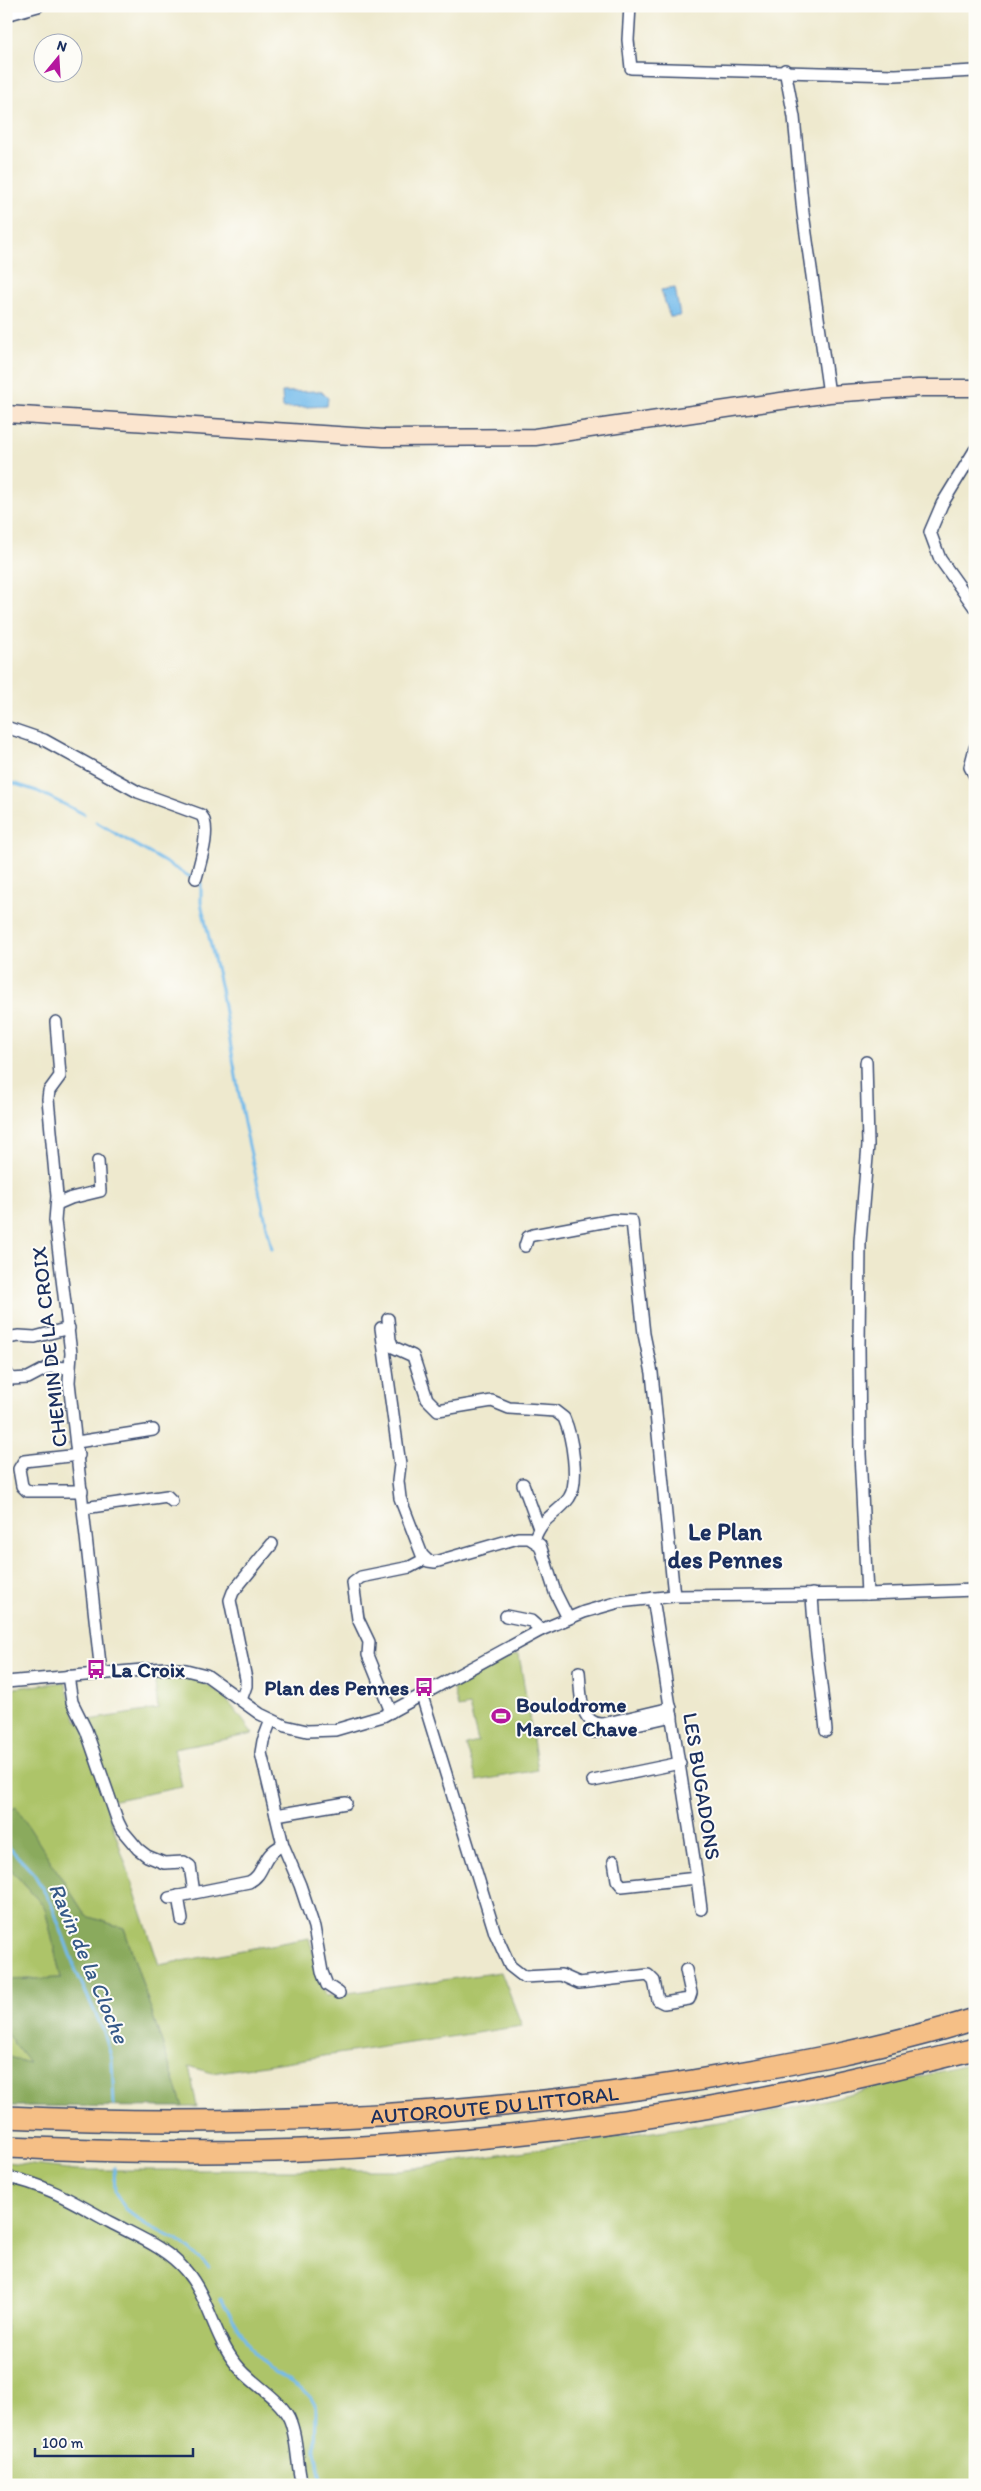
<svg xmlns="http://www.w3.org/2000/svg" width="981" height="2491" font-family="Itim,sans-serif">
  <style>
    .green { fill: #adc469; stroke: #647a64 }
    .forest { fill: #8aaa5d; stroke: #526c5e }
    .water { fill: #73bbeb; stroke: #4775a4 }
    .lines { fill: none; stroke-linecap: round; stroke-linejoin: round }
    .stream { stroke: #73bbeb; stroke-width: 3 }
    .minor-casing { stroke: #3b4b6f; stroke-width: 14 }
    .secondary-casing { stroke: #3b4b6f; stroke-width: 19 }
    .motorway-casing { stroke: #3b4b6f; stroke-width: 24 }
    .minor { stroke: #fff; stroke-width: 11 }
    .secondary { stroke: #fbe5cf; stroke-width: 16 }
    .motorway { stroke: #f5bf86; stroke-width: 21 }
    .labels { text-anchor: middle; dominant-baseline: central; stroke-width: 4; stroke-linejoin: round; paint-order: stroke }
    .street-label { font-size: 21px; fill: #1b2f5e; stroke: #fdfcf7 }
    .poi-label { font-size: 21px; font-weight: bold; fill: #1b2f5e; stroke: #fdfcf7; text-anchor: start }
    .water-label { font-size: 22px; font-style: italic; fill: #355988; stroke: #fdfcf7 }
    .quarter-label { font-size: 24px; font-weight: bold; fill: #1b2f5e; stroke: #fdfcf7 }
  </style>
  <rect width="100%" height="100%" fill="#fdfcf7"/>
  <filter id="ink" filterUnits="userSpaceOnUse"><feTurbulence type="fractalNoise" baseFrequency=".02" numOctaves="2"/><feDisplacementMap in="SourceGraphic" scale="10" xChannelSelector="R" yChannelSelector="G"/><feConvolveMatrix kernelMatrix="1 2 1 2 8 2 1 2 1" color-interpolation-filters="sRGB"/></filter>
  <filter id="wash" filterUnits="userSpaceOnUse"><feTurbulence type="fractalNoise" baseFrequency=".0096" numOctaves="4" result="noise"/><feDisplacementMap in="SourceGraphic" scale="20" xChannelSelector="R" yChannelSelector="G"/><feGaussianBlur stdDeviation="1.12" result="paint"/><feColorMatrix in="noise" values="0 0 0 0 0 0 0 0 0 0 0 0 0 0 0 0 0 1.4 0 .05"/><feComposite in="paint" operator="in"/></filter>
  <g filter="url(#wash)">
    <rect width="100%" height="100%" fill="#eee9ce"/>
    <g class="green">
      <path d="M519,1654L538,1770L477,1781L466,1745L478,1742L469,1706L458,1708L453,1687L511,1656Z"/>
      <path d="M154,1675C212,1677 220,1689 253,1734L174,1749L182,1787L105,1802L159,1965L309,1938L326,1996L501,1972L522,2026L212,2073L189,2066L197,2107H183L124,1928L86,1916L16,1808L6,1812V1689L65,1682L77,1722L158,1709Z"/>
      <path d="M6,1864L45,1908L61,1978L6,1980Z"/>
      <path d="M6,2033L30,2064L6,2056Z"/>
      <path d="M975,2063V2485H6V2162L76,2170H400L759,2116Z"/>
    </g>
    <path class="forest" d="M16,1807L86,1916L124,1928L183,2107L6,2106V2056L29,2063L6,2033V1980L61,1978L45,1908L6,1864V1812Z"/>
    <g class="water">
      <path d="M675,288L680,316L670,317L661,290Z"/>
      <path d="M321,391L328,398L327,406L283,408L282,392Z"/>
    </g>
    <g class="lines">
      <g class="stream">
        <path d="M6,781L37,791L84,814"/>
        <path d="M96,822L192,878"/>
        <path d="M201,883V903L221,989L244,1123L272,1249"/>
        <path d="M6,1844L34,1874L51,1903L76,1971L104,2032L112,2060L114,2106"/>
        <path d="M114,2168L115,2192L125,2208L145,2224L182,2243L209,2267"/>
        <path d="M221,2299L255,2355L275,2373L304,2391L311,2398L316,2407L315,2451L322,2485"/>
      </g>
    </g>
  </g>
  <g filter="url(#ink)">
    <g class="lines">
      <g class="minor-casing">
        <g id="minor">
          <path d="M630,6L628,40L631,68L895,75L975,71"/>
          <path d="M6,15L38,6"/>
          <path d="M785,70L794,117L803,213L829,394"/>
          <path d="M975,450L942,504L930,532L940,559L975,608"/>
          <path d="M6,727L44,740L138,792L201,815C212,827 200,863 196,878"/>
          <path d="M975,748L970,767L975,776"/>
          <path d="M56,1022L60,1076L49,1091L48,1099L57,1196L55,1221L71,1353L69,1382L101,1673"/>
          <path d="M866,1062L868,1145L860,1241L859,1347L860,1454L867,1594"/>
          <path d="M57,1204L71,1198L100,1191L98,1161"/>
          <path d="M525,1246L528,1237L533,1235L613,1220L632,1221L644,1334L652,1373L674,1596"/>
          <path d="M388,1319L390,1340L393,1347L413,1356L427,1399L438,1410L492,1401L509,1408L555,1411L564,1418C572,1436 580,1482 569,1498C556,1516 543,1515 534,1540"/>
          <path d="M381,1328L400,1465L398,1481L400,1498L422,1555L428,1561L435,1562L518,1538H529L540,1545L555,1592L568,1618"/>
          <path d="M6,1338L19,1336L35,1337L69,1328"/>
          <path d="M6,1372L11,1379L28,1378L49,1367L70,1368"/>
          <path d="M77,1442L153,1430"/>
          <path d="M79,1455L24,1461L19,1469L22,1486L27,1491H82"/>
          <path d="M523,1484L539,1528"/>
          <path d="M84,1508L167,1496L172,1501"/>
          <path d="M812,1594C814,1640 822,1685 826,1731"/>
          <path d="M506,1616L531,1621L541,1630"/>
          <path d="M579,1672C581,1690 578,1725 603,1724L671,1708"/>
          <path d="M68,1676L72,1702L86,1730L118,1822L122,1830L138,1849L147,1856L164,1863L184,1862L190,1866L194,1893"/>
          <path d="M6,1682L165,1668L186,1670L206,1675L260,1714L285,1726L307,1731L335,1730L383,1716L541,1630L584,1612L619,1602L674,1596L867,1594L975,1590"/>
          <path d="M422,1696L495,1933L510,1966L524,1977L561,1975L579,1983L648,1975L654,1981L658,2000L664,2003L689,1999L691,1993L686,1970"/>
          <path d="M241,1700L246,1686V1679L230,1600L233,1592L272,1544"/>
          <path d="M391,1712L368,1655L369,1642L358,1619L353,1583L361,1577L410,1567L425,1559"/>
          <path d="M271,1720L263,1741L261,1753L283,1845L300,1885L314,1927L322,1972L327,1985L339,1993"/>
          <path d="M628,1726L672,1716"/>
          <path d="M594,1732L612,1729"/>
          <path d="M593,1781L680,1763"/>
          <path d="M276,1815L346,1803"/>
          <path d="M614,1861L617,1880L622,1886L697,1878L653,1598"/>
          <path d="M697,1878L701,1909"/>
          <path d="M178,1896L182,1920"/>
          <path d="M169,1898L249,1882C266,1874 260,1855 283,1845"/>
          <path d="M6,2177C44,2183 77,2204 110,2222C136,2236 167,2248 186,2271C209,2298 214,2337 236,2364C251,2384 278,2396 289,2418C298,2438 296,2463 302,2485"/>
        </g>
      </g>
      <g class="secondary-casing">
        <path id="secondary" d="M6,414L384,438L535,437L829,394L918,388H975"/>
      </g>
      <g class="motorway-casing">
        <g id="motorway">
          <path id="s1" d="M6,2117C236,2128 465,2117 692,2081C787,2065 882,2048 975,2019"/>
          <path d="M6,2147C104,2151 203,2154 301,2150C449,2144 599,2128 745,2101C822,2087 898,2068 975,2049"/>
        </g>
      </g>
      <use href="#minor" class="minor"/>
      <use href="#secondary" class="secondary"/>
      <use href="#motorway" class="motorway"/>
    </g>
  </g>
  <defs>
    <g id="bus-bare" transform="scale(1.5)"><path d="M-5-6H5V4H4V6H2V4H-2V6H-4V4H-5ZM-3.5-4V0h7V-4ZM-3.5 1.2v1.5H-2V1.2ZM2 1.2v1.5H3.5V1.2Z" fill="#b5179e" stroke="#fdfcf7" stroke-width="2.5" paint-order="stroke"/></g>
    <g id="stadium-bare" transform="scale(1.5)"><path d="M0-5a6.5 5 0 1 0 0 10a6.5 5 0 1 0 0-10ZM-3.5-1.8h7v3.6h-7Z" fill="#b5179e" stroke="#fdfcf7" stroke-width="2.5" paint-order="stroke"/></g>
  </defs>
  <g fill-rule="evenodd">
    <use href="#bus-bare" x="96" y="1669"/>
    <use href="#bus-bare" x="424" y="1687"/>
    <use href="#stadium-bare" x="501" y="1716"/>
  </g>
  <g class="labels">
    <g class="street-label">
      <text transform="translate(49 1347) rotate(-96)">CHEMIN DE LA CROIX</text>
      <text transform="translate(702 1786) rotate(81)">LES BUGADONS</text>
      <text stroke="none"><textPath href="#s1" startOffset="489">AUTOROUTE DU LITTORAL</textPath></text>
    </g>
    <g class="poi-label">
      <text x="111" y="1669">La Croix</text>
      <text x="409" y="1687" text-anchor="end">Plan des Pennes</text>
      <text x="516" y="1704">Boulodrome<tspan x="516" dy="24">Marcel Chave</tspan></text>
    </g>
    <g class="water-label">
      <text transform="translate(89 1963) rotate(67)">Ravin de la Cloche</text>
    </g>
    <g class="quarter-label">
      <text x="725" y="1531">Le Plan<tspan x="725" dy="28">des Pennes</tspan></text>
    </g>
  </g>
  <rect width="981" height="2491" fill="none" stroke="#fdfcf7" stroke-width="25"/>
  <g transform="translate(58 58) rotate(18)"><circle r="24" fill="#fdfcf7" stroke="#a3aaba"/>
  <path d="M0-4L9 19L0 12L-9 19Z" fill="#b5179e"/>
  <text y="-8" font-size="14" font-weight="bold" text-anchor="middle" fill="#1b2f5e">N</text>
  </g>
  <path d="M35 2448v8h158v-8" fill="none" stroke="#1b2f5e" stroke-width="2.5"/>
  <text x="42" y="2448" font-size="15" fill="#1b2f5e" stroke="#fdfcf7" stroke-width="4" paint-order="stroke">100 m</text>
</svg>
